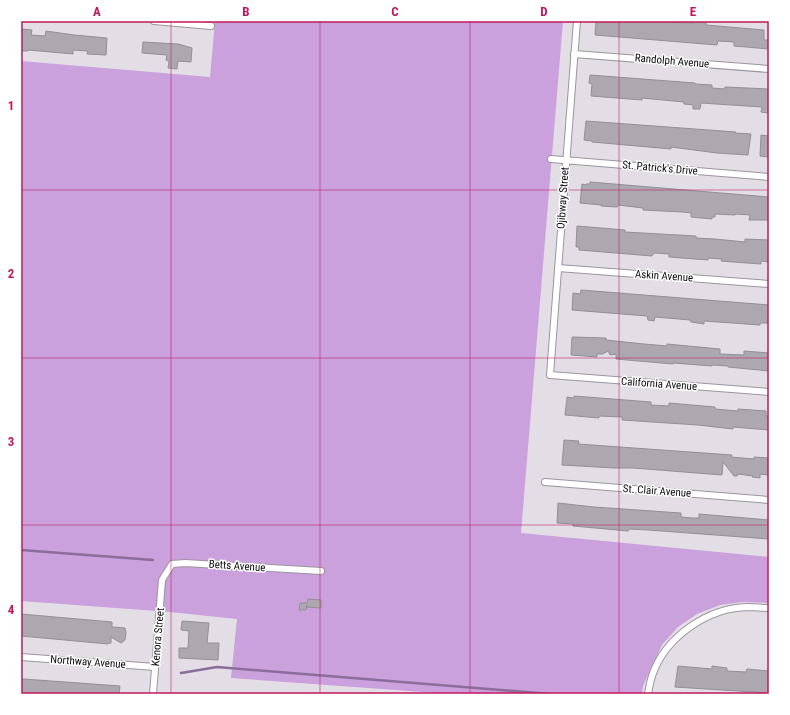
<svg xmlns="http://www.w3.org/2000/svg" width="790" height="715" font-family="'Roboto Condensed',sans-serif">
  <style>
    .forest { fill: #caa0dd }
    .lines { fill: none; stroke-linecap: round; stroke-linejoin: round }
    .stream { stroke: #8b6d99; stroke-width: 2.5 }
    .building { fill: #ada8b0; stroke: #948e96 }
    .minor-casing { stroke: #9b959e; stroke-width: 8 }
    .minor { stroke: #fff; stroke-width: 6 }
    .grid { fill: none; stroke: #c2185b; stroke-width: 1; stroke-opacity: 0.55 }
    .labels { text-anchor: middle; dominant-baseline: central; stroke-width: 3; stroke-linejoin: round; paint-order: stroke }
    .street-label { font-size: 11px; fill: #0d0c0e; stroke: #fff }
    .neatline { fill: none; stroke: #c2185b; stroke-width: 1.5 }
    .grid-label { font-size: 13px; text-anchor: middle; font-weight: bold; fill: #c2185b }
  </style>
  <rect width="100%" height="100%" fill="#e3dde6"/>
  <path class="forest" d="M215,21H563L521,533L769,557V603L743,602L720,605L697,614L678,627L662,645L643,686L642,694H451L231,678L237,619L170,612L21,601V61L210,77Z"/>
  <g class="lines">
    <g class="stream">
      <path d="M21,550L153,560"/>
      <path d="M181,673L217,667L551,694"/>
    </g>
  </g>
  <g class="building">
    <path d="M596,21H658L694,23V21H706V25L764,30V40H769V49L734,46V42L718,41L717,45L595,35Z"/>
    <path d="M21,29L32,30L31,35L45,36L46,31L74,35L107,38L106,55L87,54L88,51L73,50V54L28,50V51H21Z"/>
    <path d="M143,42L178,44L192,48L191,62L178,61L177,69L168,68L169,61L166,60L167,55L142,53Z"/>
    <path d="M590,75L695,83V84L712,85V88L725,89V87L769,89V109L768,113L761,112L762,107L701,103L700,109H693V105L684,104V102L642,98V100L591,96L592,84L589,83Z"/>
    <path d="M586,121L736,132L735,133L751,134L748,155L717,153L671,147V149L592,142V141L584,140Z"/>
    <path d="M761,135L769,136V157L760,156Z"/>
    <path d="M590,182L769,197V220H749L750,215L736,214L735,215L715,214V217H712V219L691,217V213L682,212L643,210V208L618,205L617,207L601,206V205L580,203L582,184L586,185V184H590Z"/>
    <path d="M577,226L625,230V232L696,236V238L715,239L745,242V239L769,240V262L761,261V264L733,262L721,261L722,259L708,258V260L669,257V254L655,253L653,254L652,256L579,250V247H576Z"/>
    <path d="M581,290L769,305V323H760V325L704,321V324L691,322L690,320L655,317L654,321L648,320L647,316L572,310L573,293L580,294Z"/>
    <path d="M572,337L606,338V340L644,344L667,346V344L720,349V354L744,355V351L769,353V371L728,367V366L712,365V366L673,363V364L616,359V354L610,355L608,351L603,354H597V357L571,355Z"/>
    <path d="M574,396L651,402V405L669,406V403L715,407V409L738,411V409L766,411V416H769V430L733,427V429L698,425L622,420V417L599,416V418L565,415L567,397L574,398Z"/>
    <path d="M564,440L579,441L578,444L732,455L731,457L754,459V457L769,458L768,475L760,474V478L752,477L753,476L738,474L737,476H734L723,462L722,475L633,468H614L562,465Z"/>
    <path d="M558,503L594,507L681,513V517L692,518H699V514L769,520V539L648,530L629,529L628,531L573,526V524L557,523Z"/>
    <path d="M308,599L321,600V608L307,607V605L306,610H299L300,603H307Z"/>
    <path d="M21,614L112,622V627L125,628L126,632L125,640L121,643L111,637V643H109L108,644L21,636Z"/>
    <path d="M182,621L209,623L207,643H219L218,660L179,658V648H188L189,631L181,630Z"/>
    <path d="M678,666L712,669V666L727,668V671L746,672L747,669L769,671V693L675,687Z"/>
    <path d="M24,679L120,686L119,694H21V680Z"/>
  </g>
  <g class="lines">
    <g class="minor-casing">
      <g id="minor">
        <path d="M154,21L211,26"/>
        <path d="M577,21L550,375L769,392"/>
        <path d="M574,54L769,69"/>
        <path d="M551,159L769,177"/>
        <path d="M558,268L769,284"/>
        <path d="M545,482L769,500"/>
        <path d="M21,657L155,667"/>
        <path d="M153,694L162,580L172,564L185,563L321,571"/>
        <path d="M648,694C649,688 650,682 652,676C665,637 707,608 748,607C755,607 762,608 769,608"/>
      </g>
    </g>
    <use href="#minor" class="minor"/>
  </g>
  <path class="grid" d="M171,21V694M320,21V694M470,21V694M619,21V694M21,190H769M21,358H769M21,525H769"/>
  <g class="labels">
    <g class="street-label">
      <text transform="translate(672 61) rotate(5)">Randolph Avenue</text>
      <text transform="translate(660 168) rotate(5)">St. Patrick's Drive</text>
      <text transform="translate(563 198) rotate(-86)">Ojibway Street</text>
      <text transform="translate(664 276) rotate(4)">Askin Avenue</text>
      <text transform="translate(659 384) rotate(4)">California Avenue</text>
      <text transform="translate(657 491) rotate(4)">St. Clair Avenue</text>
      <text transform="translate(237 566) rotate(4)">Betts Avenue</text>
      <text transform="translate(158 637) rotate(-85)">Kenora Street</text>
      <text transform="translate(88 662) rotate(4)">Northway Avenue</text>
    </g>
  </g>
  <rect width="790" height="715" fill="none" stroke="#ffffff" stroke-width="44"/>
  <rect x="22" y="22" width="746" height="671" class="neatline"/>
  <g class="grid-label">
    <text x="97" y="16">A</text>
    <text x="246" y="16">B</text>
    <text x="395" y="16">C</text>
    <text x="544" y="16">D</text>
    <text x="693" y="16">E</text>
    <text x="11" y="110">1</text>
    <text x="11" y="278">2</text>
    <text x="11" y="446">3</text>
    <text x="11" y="614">4</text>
  </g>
</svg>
